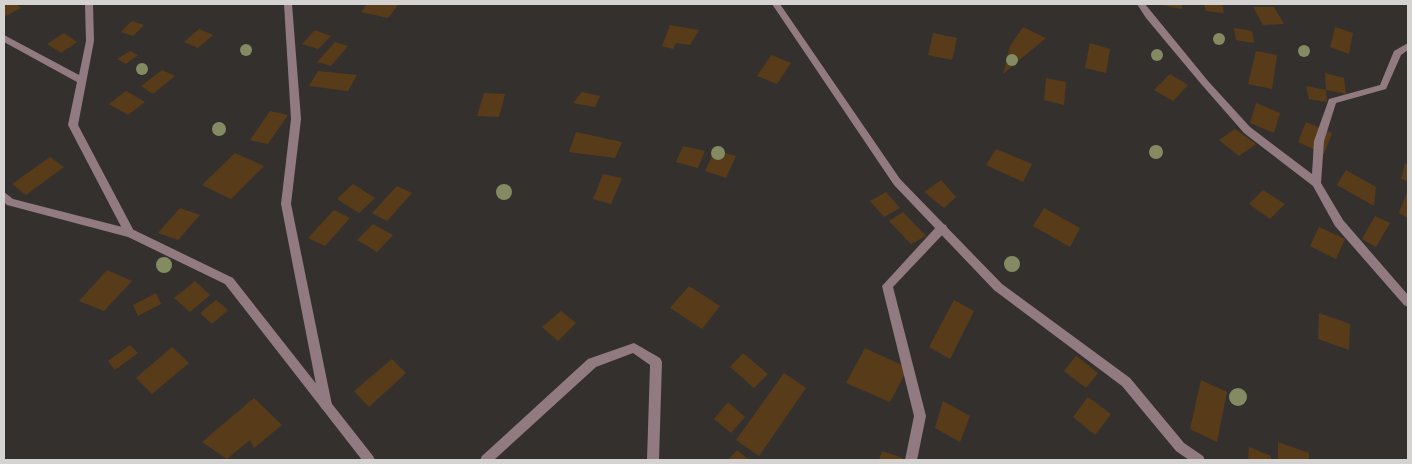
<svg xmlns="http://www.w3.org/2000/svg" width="1412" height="464" font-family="Ubuntu,sans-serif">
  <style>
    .building { fill: #583c1a }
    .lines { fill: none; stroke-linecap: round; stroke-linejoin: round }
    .service { fill: #917b81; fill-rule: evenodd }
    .minor { fill: #917b81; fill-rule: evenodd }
    .tree { fill: #848a62 }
  </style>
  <rect width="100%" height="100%" fill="#34302d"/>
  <g class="building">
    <path d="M16,4L21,8L4,17V5Z"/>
    <path d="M367,4H392L398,5L388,18L361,12Z"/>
    <path d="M1162,4H1182V9L1162,5Z"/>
    <path d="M1204,4H1222L1224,13L1206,11Z"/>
    <path d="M1253,7H1274L1284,24L1263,25Z"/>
    <path d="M132,21L144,25L133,36L121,32Z"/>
    <path d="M670,25L699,30L690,45L676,43L673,49L662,46Z"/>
    <path d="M1023,27L1046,38L1003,74L1010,46Z"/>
    <path d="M1335,27L1353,33L1349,54L1330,47Z"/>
    <path d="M1234,28L1252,31L1254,43L1236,40Z"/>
    <path d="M199,29L213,35L198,48L184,42Z"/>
    <path d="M315,30L331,36L318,49L302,44Z"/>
    <path d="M64,33L77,42L61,53L47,44Z"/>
    <path d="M933,33L957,38L952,60L928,55Z"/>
    <path d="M335,42L348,46L331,66L317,62Z"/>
    <path d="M1090,43L1110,49L1106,73L1085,68Z"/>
    <path d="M130,51L138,55L126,64L117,59Z"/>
    <path d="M1256,51L1277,55L1272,89L1248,84Z"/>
    <path d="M771,55L791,63L777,84L757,76Z"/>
    <path d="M162,70L175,76L153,94L141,86Z"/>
    <path d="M318,71L357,75L348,91L309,86Z"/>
    <path d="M1325,73L1344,78L1346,94L1326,90L1327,102L1309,99L1306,86L1326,90Z"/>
    <path d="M1170,74L1188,85L1173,101L1154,90Z"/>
    <path d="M1046,78L1066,82L1064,105L1044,100Z"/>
    <path d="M126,91L145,102L128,115L109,104Z"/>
    <path d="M582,92L600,96L595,107L573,103Z"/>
    <path d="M484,93L505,94L499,117L477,116Z"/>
    <path d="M1256,103L1280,113L1274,133L1250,123Z"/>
    <path d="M270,111L288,115L268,144L250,140Z"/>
    <path d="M1306,122L1332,133L1324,154L1298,142Z"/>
    <path d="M1235,129L1256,144L1239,156L1219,140Z"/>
    <path d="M576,132L622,142L615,158L569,152Z"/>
    <path d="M683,146L705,151L698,168L676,162Z"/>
    <path d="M996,149L1032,164L1023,182L986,165Z"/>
    <path d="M715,150L736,156L726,178L705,171Z"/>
    <path d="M235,153L264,166L231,199L202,185Z"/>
    <path d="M50,157L64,167L26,195L12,184Z"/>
    <path d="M1405,163L1408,165V181L1401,179Z"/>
    <path d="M1346,170L1376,187L1374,206L1337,185Z"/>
    <path d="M603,174L622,178L611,204L593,199Z"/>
    <path d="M941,180L956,197L944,208L924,192Z"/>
    <path d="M353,184L375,198L359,213L337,199Z"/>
    <path d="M397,186L412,193L387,221L372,213Z"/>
    <path d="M1263,190L1285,204L1270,219L1249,204Z"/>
    <path d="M1408,190V218L1399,213Z"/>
    <path d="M886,192L900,208L884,217L870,201Z"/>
    <path d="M180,208L200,215L178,240L158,233Z"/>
    <path d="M1044,208L1080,228L1070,247L1033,226Z"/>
    <path d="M334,210L350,218L325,246L308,238Z"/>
    <path d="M903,212L926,236L911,244L889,221Z"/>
    <path d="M1375,216L1390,223L1376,247L1362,239Z"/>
    <path d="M373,224L393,235L377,252L357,240Z"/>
    <path d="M1319,227L1345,239L1336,259L1310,246Z"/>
    <path d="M107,270L132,281L104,311L79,301Z"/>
    <path d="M195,281L210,295L190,312L174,298Z"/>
    <path d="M689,286L720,306L702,329L670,308Z"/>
    <path d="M156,293L161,304L138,316L133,305Z"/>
    <path d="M216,300L228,310L212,324L200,313Z"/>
    <path d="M954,300L974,311L950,359L929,347Z"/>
    <path d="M561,311L576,323L558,341L542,327Z"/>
    <path d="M1319,313L1350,324L1349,350L1318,339Z"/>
    <path d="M130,345L138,353L115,370L108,361Z"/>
    <path d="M172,347L189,363L152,394L136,378Z"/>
    <path d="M865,348L908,368L890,402L846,383Z"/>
    <path d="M743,353L768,374L754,388L730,367Z"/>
    <path d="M1076,356L1098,373L1086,388L1064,371Z"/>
    <path d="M392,359L406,373L369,407L354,391Z"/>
    <path d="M784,373L806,388L759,456L736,440Z"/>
    <path d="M1201,380L1227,392L1217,442L1190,429Z"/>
    <path d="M1088,397L1111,414L1095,435L1073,417Z"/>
    <path d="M254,398L282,425L254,448L250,440L227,459L202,442Z"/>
    <path d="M943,401L970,416L960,442L935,428Z"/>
    <path d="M728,402L745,417L731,433L714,419Z"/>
    <path d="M1278,442L1309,453V460H1278Z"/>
    <path d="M1249,447L1271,456V460H1248Z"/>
    <path d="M737,450L749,460H728Z"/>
    <path d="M882,451L903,458L902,460H879Z"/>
  </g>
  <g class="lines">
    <g class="service">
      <path d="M85,4H93L94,41L78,125L135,233L134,236H126L68,125L77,82L4,42V35L79,75L86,41Z"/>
      <path d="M284,4H292L301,119L291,204L332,405L330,409L326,411L322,409L320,405L281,204L291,119Z"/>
      <path d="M1137,4H1145L1208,81L1250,127L1312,174L1314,141L1329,99L1380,85L1394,51L1408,43V50L1401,55L1386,89L1336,103L1324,141L1321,183L1343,220L1408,295V307L1404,305L1335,226L1313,186L1244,133L1202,85L1146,18Z"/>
      <path d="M942,224L946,225L947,228L946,231L893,287L926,416L917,460H905L914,416L882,286L938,225Z"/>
      <path d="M634,343L660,358L662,362L659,460H647L650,365L633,353L596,367L494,460H480L482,456L588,359Z"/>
    </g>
    <g class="minor">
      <path d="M772,4H780L900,179L1002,284L1130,378L1184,443L1203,456L1205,460H1189L1176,451L1122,386L994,290L894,185Z"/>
      <path d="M4,192L13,199L134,230L233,278L373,456L375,460H362L225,284L128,237L7,205L4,202Z"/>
    </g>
  </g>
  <g class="tree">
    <circle cx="1219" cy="39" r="6"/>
    <circle cx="246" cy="50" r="6"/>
    <circle cx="1304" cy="51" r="6"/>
    <circle cx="1157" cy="55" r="6"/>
    <circle cx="1012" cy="60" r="6"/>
    <circle cx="142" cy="69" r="6"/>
    <circle cx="219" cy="129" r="7"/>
    <circle cx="1156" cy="152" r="7"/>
    <circle cx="718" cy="153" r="7"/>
    <circle cx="504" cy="192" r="8"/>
    <circle cx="1012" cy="264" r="8"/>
    <circle cx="164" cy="265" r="8"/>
    <circle cx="1238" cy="397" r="9"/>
  </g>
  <rect width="1412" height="464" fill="none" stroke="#d5d3d1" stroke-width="10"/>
</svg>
